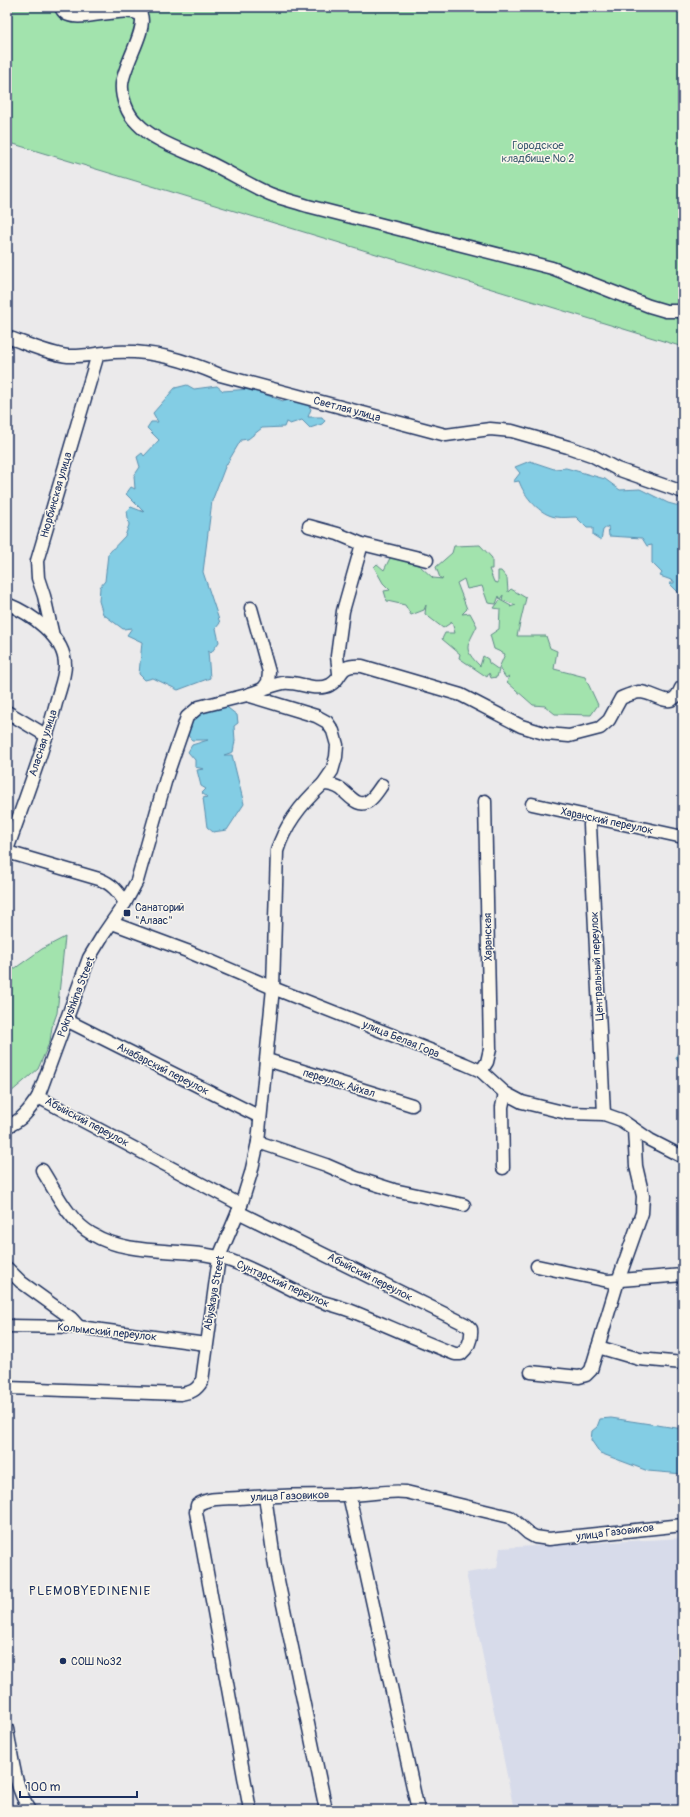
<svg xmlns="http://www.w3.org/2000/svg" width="690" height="1817" font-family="Pangolin,sans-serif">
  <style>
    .built { fill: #d7dbea }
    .green { fill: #a2e3ad; stroke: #5e8986 }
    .water { fill: #83cde4; stroke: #598eae }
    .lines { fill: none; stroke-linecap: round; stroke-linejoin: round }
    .minor-casing { stroke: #1b2f5e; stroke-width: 15 }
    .minor { stroke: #fbf7ec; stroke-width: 12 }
    .poi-dot { fill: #1b2f5e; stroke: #fbf7ec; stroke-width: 1.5 }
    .labels { text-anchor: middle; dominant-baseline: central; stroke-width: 3; stroke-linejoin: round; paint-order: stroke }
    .park-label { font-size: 11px; fill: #3d5c72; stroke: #fbf7ec }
    .street-label { font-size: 11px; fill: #1b2f5e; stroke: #fbf7ec }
    .poi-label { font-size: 11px; fill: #1b2f5e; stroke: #fbf7ec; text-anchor: start }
    .quarter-label { font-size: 13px; letter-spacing: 1px; fill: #1b2f5e; stroke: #fbf7ec }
  </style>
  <rect width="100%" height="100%" fill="#ebeaeb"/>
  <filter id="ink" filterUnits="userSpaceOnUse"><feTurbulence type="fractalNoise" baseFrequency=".025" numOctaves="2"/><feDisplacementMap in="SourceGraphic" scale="8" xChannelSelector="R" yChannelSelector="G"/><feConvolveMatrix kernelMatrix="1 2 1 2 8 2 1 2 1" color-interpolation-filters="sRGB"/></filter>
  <g filter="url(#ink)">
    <path class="built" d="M683,1538V1810H514L466,1573L497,1568L500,1548Z"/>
    <g class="green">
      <path d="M7,7H683V347L7,142Z"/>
      <path d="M480,545L492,558V569H489L494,582L498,583V571H501L507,578L508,592L511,589L526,598L517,636H546L550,648L557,651L554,669L585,677L598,705L591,715L555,714L545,706L533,705L507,682L509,676L506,678L499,668L505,654L494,649L490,635L499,629L500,609L494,608L500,600L511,606L510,607L516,605L502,600L503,595L500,599L499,596L496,604L488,603L482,586L467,589L464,579L457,583L467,609L462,614L470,613L477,626C467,647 462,648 480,666L483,656L488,659L489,663L499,670L497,677L491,678L489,673L487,677L459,658L460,654L442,639L445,633H455L452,622L443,628L425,614L426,605L424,610L411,615L405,605L387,601L384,591L390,590L383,583L374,567L377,564L384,570L391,556L420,566L433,578L443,579L440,578L436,567L452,553L454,546Z"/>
      <path d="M65,937L57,1013L52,1027L50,1041L38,1069L10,1093L7,1094V974L42,949Z"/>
    </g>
    <g class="water">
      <path d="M187,385L194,389L217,386L223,391L250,389L283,401L292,395L303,399L311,409L308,417H322L325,421L322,424L310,428L302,420L290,424L286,422L284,427L262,428L248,439L241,440L225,467L212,501L203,572L220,623L216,628L219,642L211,653L208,651L210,678L178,690L153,678L145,680L139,674L142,642L127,635L132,628L123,629L103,614L99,601L100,587L105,581L108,554L125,536L129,525L127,511L131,507L144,512L126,494L131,487L135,489L134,476L140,467L137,457L142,453L144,456L159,440L147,428L151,422H158L153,413L175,388Z"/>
      <path d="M530,461L554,469L566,468L605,479L620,490L640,489L668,503L683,507V597L669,583H674V581L660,576L662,573L652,563V545L647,546L642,538L609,536L608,526L603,530L601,540L593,535V528H587L576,517C569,517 563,518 556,517C540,515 524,496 519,481L513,482L520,473L515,467Z"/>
      <path d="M224,705L237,715L238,723L234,726L235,741L233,752L224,755H232L244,804L227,830L213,832L207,827L203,798L207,797L202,793L206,789L201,786L197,770L204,769L195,767V760L188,752L192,745L208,740H192C182,731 190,725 196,714Z"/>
      <path d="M683,1035V1069L676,1058Z"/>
      <path d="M611,1418L683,1429V1474L648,1471L600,1453L591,1440L592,1431L597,1427L600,1419Z"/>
    </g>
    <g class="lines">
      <g class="minor-casing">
        <g id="minor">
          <path d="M61,7C68,30 123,2 141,15C147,30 124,64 122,84C121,97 127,114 137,123C156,143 184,150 208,162C229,172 249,185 270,194C282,199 296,202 308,206L552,268L649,306L666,311H683"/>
          <path d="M7,337C25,343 49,354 68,356C84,357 98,353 114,352C152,350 185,360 220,375L446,435L490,429L512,431L568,447L591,455L617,469L683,492"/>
          <path d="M309,526L338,534L362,544L343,611L337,656L339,673"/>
          <path d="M362,544L427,560"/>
          <path d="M7,604C30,613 65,637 65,665C65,677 59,691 56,703C43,753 24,801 7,850"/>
          <path d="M251,608L269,672L268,682L263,689"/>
          <path d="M53,636L44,596L38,578L37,561L98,354"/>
          <path d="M247,695C259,691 271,685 283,683C298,681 316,692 330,685C345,677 336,664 362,666L461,695L521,726L547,734L569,736L600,728L609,720L621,698C626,696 633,693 639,692C657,692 671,713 681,688"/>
          <path d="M7,712L47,736"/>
          <path d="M532,804L683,837"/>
          <path d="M591,818L590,825L604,1114"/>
          <path d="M7,852L99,879C112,884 118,891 125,903"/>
          <path d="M112,923L187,951L273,988L465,1064L481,1071L505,1093L522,1102L567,1113L604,1114L621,1120L650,1140L683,1157"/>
          <path d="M66,1020L260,1117"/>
          <path d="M267,1060L412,1105"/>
          <path d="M481,1071L487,1062L490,1049L485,801"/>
          <path d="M38,1097L241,1205"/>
          <path d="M7,1126C21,1122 30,1109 38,1097L89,958L103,935L125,903L137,881L167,775L187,717L199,707L247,695L316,716L327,722L333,731L337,745L336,757L332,771L323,784"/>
          <path d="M258,1142L326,1165L356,1178L394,1190L464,1205"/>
          <path d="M503,1168L502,1107L505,1093"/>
          <path d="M42,1170C56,1192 69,1221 92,1234C132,1258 183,1246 225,1259C255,1268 280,1285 308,1297C323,1303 339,1306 354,1312C388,1326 421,1341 455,1354H461C468,1348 472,1339 471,1329L467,1325L238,1212"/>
          <path d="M537,1266L608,1281L683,1275"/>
          <path d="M7,1268L21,1282L71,1318L79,1327"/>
          <path d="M7,1326L79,1327L206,1344"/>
          <path d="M598,1347L639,1359L683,1363"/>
          <path d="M531,1372L579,1377L586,1375L591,1370L618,1281L642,1213L643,1196L636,1166L634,1129"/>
          <path d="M7,1388L180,1394C192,1392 196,1391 202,1381L219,1257L241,1205L251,1173L258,1142L273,988L277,851C285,824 302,803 323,784C329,784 335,785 341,789C349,795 359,810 370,800C375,796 379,789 382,785"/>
          <path d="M349,1495L418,1810"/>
          <path d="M265,1496L275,1566L326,1810"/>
          <path d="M7,1729C12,1756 14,1787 30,1810"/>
          <path d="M250,1810L196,1512L197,1505C209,1497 225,1499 239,1498C275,1495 311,1495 347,1495C367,1495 386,1490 406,1492L510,1517L528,1533L535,1537L549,1539L683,1525"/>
        </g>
      </g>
      <use href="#minor" class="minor"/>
    </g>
  </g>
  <g class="poi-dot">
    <rect x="123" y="909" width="8" height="8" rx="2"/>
    <circle cx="63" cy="1661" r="4"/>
  </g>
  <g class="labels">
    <g class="park-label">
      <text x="538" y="145">Городское<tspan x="538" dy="13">кладбище № 2</tspan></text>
    </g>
    <g class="street-label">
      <text transform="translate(347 409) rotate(15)">Светлая улица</text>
      <text transform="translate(56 495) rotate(-74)">Нюрбинская улица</text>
      <text transform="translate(43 743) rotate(-72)">Аласная улица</text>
      <text transform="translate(607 821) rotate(12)">Харанский переулок</text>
      <text transform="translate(488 937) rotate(-91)">Харанская</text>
      <text transform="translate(597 966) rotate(-93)">Центральный переулок</text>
      <text transform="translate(76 997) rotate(-69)">Pokryshkina Street</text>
      <text transform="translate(401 1039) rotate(22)">улица Белая Гора</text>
      <text transform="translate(163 1069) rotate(27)">Анабарский переулок</text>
      <text transform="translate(339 1083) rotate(17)">переулок Айхал</text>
      <text transform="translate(87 1122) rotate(28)">Абыйский переулок</text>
      <text transform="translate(370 1277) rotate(27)">Абыйский переулок</text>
      <text transform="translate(283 1284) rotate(24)">Сунтарский переулок</text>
      <text transform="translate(214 1293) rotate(-80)">Abiyskaya Street</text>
      <text transform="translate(107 1332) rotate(6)">Колымский переулок</text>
      <text transform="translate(290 1496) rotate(-2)">улица Газовиков</text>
      <text transform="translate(615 1532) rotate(-7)">улица Газовиков</text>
    </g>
    <g class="poi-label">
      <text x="135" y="907">Санаторий<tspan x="135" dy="13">"Алаас"</tspan></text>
      <text x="71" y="1661">СОШ №32</text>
    </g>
    <g class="quarter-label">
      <text x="90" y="1591">PLEMOBYEDINENIE</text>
    </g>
  </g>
  <rect width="690" height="1817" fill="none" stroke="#fbf7ec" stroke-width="24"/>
  <rect x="12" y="12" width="666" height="1793" fill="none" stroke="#1b2f5e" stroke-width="1.5" filter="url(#ink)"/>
  <path d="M20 1791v6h117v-6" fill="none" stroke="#1b2f5e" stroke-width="2"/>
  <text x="26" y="1791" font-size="12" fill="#1b2f5e" stroke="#fbf7ec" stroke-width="3" paint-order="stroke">100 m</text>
</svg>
